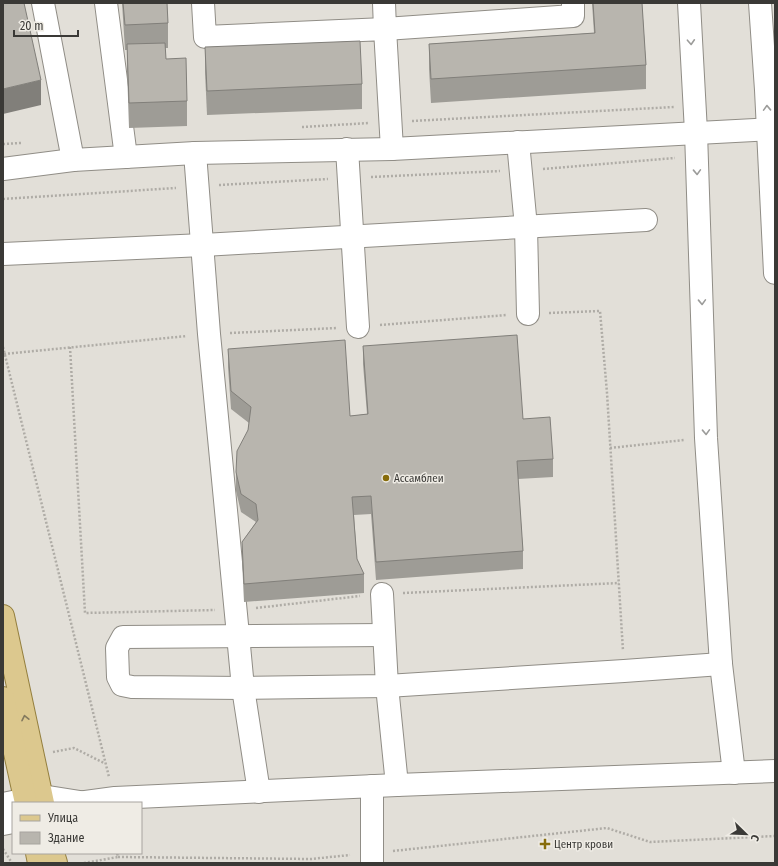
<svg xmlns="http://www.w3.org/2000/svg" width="778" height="866" font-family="'Fira Sans Condensed',sans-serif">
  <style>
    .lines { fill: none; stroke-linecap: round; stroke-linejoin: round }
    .minor-casing { stroke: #908d86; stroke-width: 24 }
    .major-casing { stroke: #947f3e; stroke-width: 24 }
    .path { stroke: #afaca6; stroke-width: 2.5; stroke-dasharray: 2 2; stroke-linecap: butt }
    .minor { stroke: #fff; stroke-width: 22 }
    .major { stroke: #dcc88e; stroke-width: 22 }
    .wall { fill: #9e9c96 }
    .shaded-wall { fill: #817f7a }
    .building { fill: #b8b5ae; stroke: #817f7a }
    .oneway { stroke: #9c9c9a }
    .oneway2 { stroke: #83795e }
    .poi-dot { fill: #876c0b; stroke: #efece5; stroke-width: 1.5 }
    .labels { text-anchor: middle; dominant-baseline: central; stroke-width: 3; stroke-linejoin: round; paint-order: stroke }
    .poi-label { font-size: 11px; fill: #3a3936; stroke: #efece5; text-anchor: start }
  </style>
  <rect width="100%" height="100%" fill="#e2dfd8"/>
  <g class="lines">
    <g class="minor-casing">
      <g id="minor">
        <path d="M43,3L73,160"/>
        <path d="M106,3L126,157"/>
        <path d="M203,3L205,37L385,29L392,149"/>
        <path d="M384,3L385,29L573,16V3"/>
        <path d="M689,3L696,132L706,438L721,664L734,773"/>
        <path d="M760,3L766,90L775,273"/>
        <path d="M518,142L526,227L528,314"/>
        <path d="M347,149L358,327"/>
        <path d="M195,153L209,334L238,635L243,688L259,792"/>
        <path d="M3,169L73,160L195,153L392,149L775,129"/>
        <path d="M3,254L203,245L646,220"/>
        <path d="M382,594L387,686L397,785"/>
        <path d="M384,635L123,637L117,648L118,677L122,685L132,687L243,688L387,686L624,671L721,664"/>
        <path d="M372,786V863"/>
        <path d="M78,803L115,798L397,785L775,771"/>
        <path d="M3,804L42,796L80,802"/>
        <path d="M3,824L13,822"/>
      </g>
    </g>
    <g class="major-casing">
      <g id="major">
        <path d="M3,616L43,803"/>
        <path d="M3,698L26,803"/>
        <path d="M37,853L39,863"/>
        <path d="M53,853L56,863"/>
      </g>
    </g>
    <g class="path">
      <path d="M412,121L674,107"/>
      <path d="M302,127L369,123"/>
      <path d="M3,144L21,143"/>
      <path d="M543,169L675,158"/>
      <path d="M371,177L500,171"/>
      <path d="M219,185L328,179"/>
      <path d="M3,199L176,188"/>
      <path d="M549,313L600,311L607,393L623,651"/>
      <path d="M380,325L507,315"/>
      <path d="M230,333L337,328"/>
      <path d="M3,347L109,777"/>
      <path d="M70,347L85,613L215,610"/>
      <path d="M4,354L187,336"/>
      <path d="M610,448L684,440"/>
      <path d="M403,593L619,583"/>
      <path d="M256,608L360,596"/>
      <path d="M53,752L74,748L104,763"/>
      <path d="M3,849L12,863"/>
      <path d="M393,851L607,828L650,842L775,836"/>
      <path d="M118,857L311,859L350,855"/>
      <path d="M84,863L118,857L117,853"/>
    </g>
    <use href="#minor" class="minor"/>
    <use href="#major" class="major"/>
  </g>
  <g class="wall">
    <path d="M122,3H167L168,23V48H165L166,59L187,101V126L129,128L127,69V50H125Z"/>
    <path d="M592,3H642L646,65V89L431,103L429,69V44L594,33Z"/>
    <path d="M205,47L362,84V109L207,115L205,72Z"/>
    <path d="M363,346L523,419L553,459V477L518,479L523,551V569L376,580L371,514L354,515L357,559L364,574V593L244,602L242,560V542L256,522L241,512L236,491V472L248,430L249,423L231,409L228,367V349L350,416L367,414L363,364Z"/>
  </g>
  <path class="shaded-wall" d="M41,80V105L3,114V89Z"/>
  <g class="building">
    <path d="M3,3H24L41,80L3,89Z"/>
    <path d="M123,3H167L168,23L125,25Z"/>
    <path d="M593,3H642L646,65L431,79L429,44L595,33Z"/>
    <path d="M360,41L362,84L207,91L205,47Z"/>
    <path d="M165,43L166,59L186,58L187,101L129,103L127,44Z"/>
    <path d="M517,335L523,419L550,417L553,459L517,461L523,551L376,562L371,496L352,497L357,559L364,574L244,584L242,542L258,520L256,504L241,494L236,472L237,451L248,430L251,407L231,391L228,349L345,340L350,416L368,414L363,346Z"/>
  </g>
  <defs><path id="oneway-chevron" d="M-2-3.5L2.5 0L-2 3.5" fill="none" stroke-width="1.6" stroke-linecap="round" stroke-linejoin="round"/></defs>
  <g class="oneway">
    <use href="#oneway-chevron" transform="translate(691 42) rotate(87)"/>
    <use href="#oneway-chevron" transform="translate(767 108) rotate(-92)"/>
    <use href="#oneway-chevron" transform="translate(697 172) rotate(88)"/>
    <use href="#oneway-chevron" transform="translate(702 302) rotate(88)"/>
    <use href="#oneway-chevron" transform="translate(706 432) rotate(88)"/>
  </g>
  <use class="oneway2" href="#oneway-chevron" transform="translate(25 718) rotate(-102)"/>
  <g class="poi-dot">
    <circle cx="386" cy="478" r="4"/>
    <path d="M543 838h4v4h4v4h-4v4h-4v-4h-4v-4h4z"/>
  </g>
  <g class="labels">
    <g class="poi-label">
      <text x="394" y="478">Ассамблеи</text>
      <text x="554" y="844">Центр крови</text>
    </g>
  </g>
  <rect width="778" height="866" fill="none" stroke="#3a3936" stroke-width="8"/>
  <rect x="12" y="802" width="130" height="52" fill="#efece5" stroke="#a7a49f"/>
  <rect x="20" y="815" width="20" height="6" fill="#dcc88e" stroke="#a7a49f"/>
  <text x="48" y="822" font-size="12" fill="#3a3936">Улица</text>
  <rect x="20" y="832" width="20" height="12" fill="#b8b5ae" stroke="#a7a49f"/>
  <text x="48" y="842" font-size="12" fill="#3a3936">Здание</text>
  <g transform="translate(746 834) rotate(113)" stroke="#efece5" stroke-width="3" paint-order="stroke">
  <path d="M0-3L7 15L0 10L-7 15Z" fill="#3a3936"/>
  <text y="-6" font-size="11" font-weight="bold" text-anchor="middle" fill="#3a3936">С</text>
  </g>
  <path d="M14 30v6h64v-6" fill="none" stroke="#3a3936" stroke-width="2"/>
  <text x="20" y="30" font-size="12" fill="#3a3936" stroke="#efece5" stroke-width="3" paint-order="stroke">20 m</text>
</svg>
